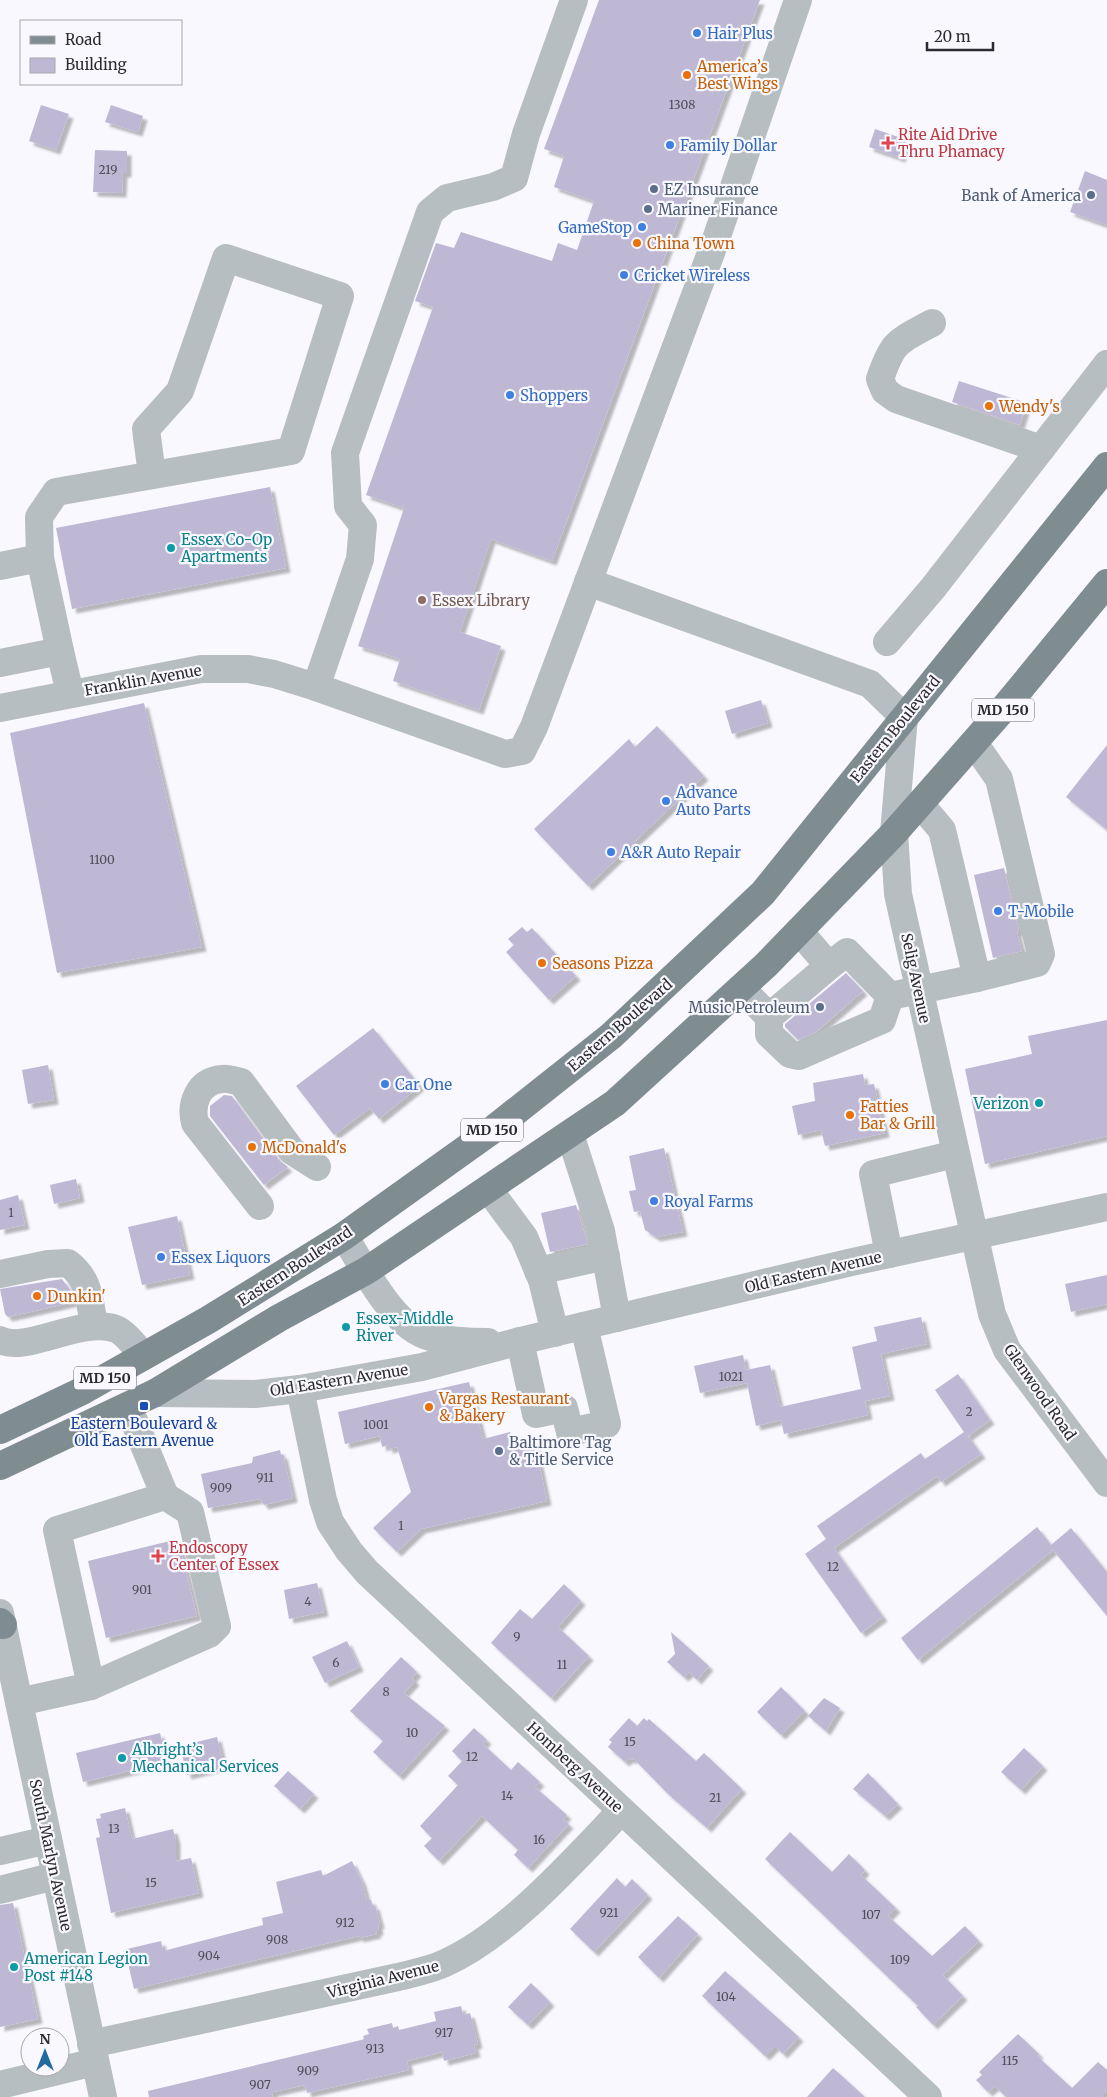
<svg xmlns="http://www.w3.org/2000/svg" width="1107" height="2097" font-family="Merriweather,serif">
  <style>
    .building { fill: #beb8d5; filter: url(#shadow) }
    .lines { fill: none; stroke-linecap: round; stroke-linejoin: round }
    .minor { stroke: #b7bec1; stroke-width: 28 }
    .major { stroke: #7f8d92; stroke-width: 28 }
    .shop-dot { fill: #3f7fe0; stroke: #f9f8ff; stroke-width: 2 }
    .food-dot { fill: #e8710a; stroke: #f9f8ff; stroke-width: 2 }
    .health-dot { fill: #e0444e; stroke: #f9f8ff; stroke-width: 2 }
    .service-dot { fill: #5c6f8a; stroke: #f9f8ff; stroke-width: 2 }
    .culture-dot { fill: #0f9aa8; stroke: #f9f8ff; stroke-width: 2 }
    .education-dot { fill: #8d6e63; stroke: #f9f8ff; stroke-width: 2 }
    .transit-dot { fill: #1a4fb4; stroke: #f9f8ff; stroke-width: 2 }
    .labels { text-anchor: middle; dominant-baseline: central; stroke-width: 4.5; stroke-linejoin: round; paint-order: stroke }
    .number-label { font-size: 12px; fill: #504e5a }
    .shield { fill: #f9f8ff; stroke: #6a686f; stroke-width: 1 }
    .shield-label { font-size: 14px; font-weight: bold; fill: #2c2b31 }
    .shop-label { font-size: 15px; fill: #366cbe; stroke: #f9f8ff; text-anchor: start }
    .food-label { font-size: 15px; fill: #c56008; stroke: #f9f8ff; text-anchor: start }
    .health-label { font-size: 15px; fill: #be3a42; stroke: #f9f8ff; text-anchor: start }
    .service-label { font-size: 15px; fill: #4e5e75; stroke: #f9f8ff; text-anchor: start }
    .culture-label { font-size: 15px; fill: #0d838f; stroke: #f9f8ff; text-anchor: start }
    .education-label { font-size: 15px; fill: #785e54; stroke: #f9f8ff; text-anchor: start }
    .street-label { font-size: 15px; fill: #2c2b31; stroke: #f9f8ff }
    .transit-label { font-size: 15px; fill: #164399; stroke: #f9f8ff }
  </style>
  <defs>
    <filter id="shadow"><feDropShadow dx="4.5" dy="4.5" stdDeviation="1" flood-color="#0004"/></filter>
  </defs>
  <rect width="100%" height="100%" fill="#f9f8ff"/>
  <g class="building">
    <path d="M599,0H760L552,561L491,539L460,632L501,646L479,710L393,681L400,659L358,646L404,508L366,495L433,307L415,301L436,243L454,248L461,232L552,261L558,243L577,250L594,201L554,187L564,156L544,149Z"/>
    <path d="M41,105L69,114L56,150L29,141Z"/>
    <path d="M111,105L143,116L138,132L105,122Z"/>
    <path d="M875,129L907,140L901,158L869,147Z"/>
    <path d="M95,150L127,151V173H123L122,193L93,192Z"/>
    <path d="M1085,171L1107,180V225L1070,212Z"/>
    <path d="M959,381L1027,403L1020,425L952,402Z"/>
    <path d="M270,487L286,568L72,609L56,528Z"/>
    <path d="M761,700L768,723L732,734L725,711Z"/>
    <path d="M144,703L202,947L57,973L10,733Z"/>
    <path d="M657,726L704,776L588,886L534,829L629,739L635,747Z"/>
    <path d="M1107,745V830L1066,797Z"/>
    <path d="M1004,868L1019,931L1017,932L1022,951L993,958L974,875Z"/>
    <path d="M522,927L527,932L532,928L576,976L549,1000L506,952L514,945L508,939Z"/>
    <path d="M846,973L863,991L816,1032L798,1040L785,1027V1024Z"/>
    <path d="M1107,1020V1136L985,1164L965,1069L1032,1054L1028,1036Z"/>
    <path d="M373,1028L420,1086L379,1119L370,1108L334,1135L296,1086Z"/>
    <path d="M48,1065L54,1100L28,1104L22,1070Z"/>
    <path d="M863,1074L865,1085L874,1084L885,1133L825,1146L821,1130L798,1135L792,1106L815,1101L813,1083Z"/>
    <path d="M224,1095L232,1096L279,1160L288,1167L264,1185L210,1116V1106Z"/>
    <path d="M664,1148L683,1232L656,1237L645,1230L640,1211L634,1212L629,1191L636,1190L629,1156Z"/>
    <path d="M76,1179L80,1198L54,1204L50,1185Z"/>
    <path d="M18,1195L25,1225L0,1230V1200Z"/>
    <path d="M576,1205L588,1244L550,1252L541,1213Z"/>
    <path d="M177,1216L190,1275L142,1285L128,1227Z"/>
    <path d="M1107,1275V1304L1071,1312L1065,1284Z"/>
    <path d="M62,1279L70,1290L74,1302L8,1317L5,1314L0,1289Z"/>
    <path d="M921,1317L927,1344L881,1354L890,1396L865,1401L868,1415L784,1434L781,1420L756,1426L747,1383L700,1393L694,1366L743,1355L746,1370L770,1365L780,1407L861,1389L852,1347L877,1341L874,1327Z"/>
    <path d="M958,1374L990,1420L968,1436L981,1454L941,1482L937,1476L834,1548L883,1617L861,1633L805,1554L826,1539L817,1526L921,1453L925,1459L964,1432L935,1390Z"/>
    <path d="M469,1382L483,1439L510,1432L515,1449L535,1444L547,1501L421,1529L397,1552L373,1528L411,1492L397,1447L388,1449V1445L382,1447L380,1436L345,1444L338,1412Z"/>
    <path d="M280,1450L281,1455L283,1454L293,1498L264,1505L260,1499L208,1508L201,1474L252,1463L253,1457Z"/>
    <path d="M1037,1527L1051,1545L1071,1528L1107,1572V1616L1053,1550L918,1660L901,1638Z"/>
    <path d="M178,1539L197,1616L106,1638L88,1561Z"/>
    <path d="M317,1583L324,1612L289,1619L284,1590Z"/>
    <path d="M564,1584L581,1601L558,1627L589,1656L551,1698L491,1643L520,1609L532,1619Z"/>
    <path d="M671,1632L709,1666L697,1680L689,1672L684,1677L667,1662L675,1654Z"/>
    <path d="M347,1641L359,1667L325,1683L312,1657Z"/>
    <path d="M401,1657L417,1672L412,1678L415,1681L404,1693L445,1726L399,1776L373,1752L383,1741L350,1711Z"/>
    <path d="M781,1687L805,1711L781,1735L757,1712Z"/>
    <path d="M824,1698L840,1708L826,1731L808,1716Z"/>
    <path d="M629,1718L637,1726L644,1718L647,1721L649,1719L696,1761L704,1753L742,1789L707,1828L668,1794L633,1758L632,1760L629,1758L625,1762L608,1747L612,1742L609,1740Z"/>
    <path d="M474,1728L487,1740L483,1744L511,1770L518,1762L540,1782L535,1787L567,1815L563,1819L569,1824L528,1868L514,1855L518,1850L482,1816L439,1861L424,1846L432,1838L420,1826L458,1785L448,1776L462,1761L452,1751Z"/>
    <path d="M160,1733L167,1762L83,1782L76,1753Z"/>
    <path d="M217,1737L224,1766L187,1775L180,1746Z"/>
    <path d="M1024,1748L1043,1766L1021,1790L1001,1772Z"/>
    <path d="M288,1771L314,1794L300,1809L274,1786Z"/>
    <path d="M868,1773L898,1804L885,1816L853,1789Z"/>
    <path d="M125,1808L132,1839L173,1829L176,1840V1861L191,1858L199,1893L111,1913L96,1838L100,1837L96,1819L101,1818L100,1814Z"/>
    <path d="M790,1832L832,1872L849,1854L865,1870L861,1875L896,1908L888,1916L932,1956L965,1926L979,1941L943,1975L963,1996L933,2025L916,2007L918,2006L765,1859Z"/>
    <path d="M352,1861L362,1882L367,1900H371L373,1906L375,1905L380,1924L378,1925L379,1931H376L377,1934L359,1938V1936L134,1989L127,1959L129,1958L127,1949L161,1941L163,1950H167L263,1925L262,1918L283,1913L276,1882L321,1870L323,1876Z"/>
    <path d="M617,1878L625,1887L632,1879L648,1895L594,1952L570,1929Z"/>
    <path d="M13,1903L38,2019L0,2027V1905Z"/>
    <path d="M678,1916L698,1934L659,1978L638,1957Z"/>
    <path d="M725,1971L799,2037L783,2054L775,2046L765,2056L702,1996Z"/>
    <path d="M531,1983L550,2002L528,2025L508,2007Z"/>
    <path d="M461,2006L463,2015L470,2013L478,2044L474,2045L476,2053L444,2061L442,2052L407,2061L409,2070L307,2093L305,2085L273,2092L272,2097H149L148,2091L361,2040L364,2039L363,2036L369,2034L367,2029L392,2023L393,2028L398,2026L399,2030L436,2021L434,2012Z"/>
    <path d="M1018,2034L1039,2054L1037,2056L1072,2088L1098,2062L1107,2070V2090L1102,2095L1104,2097H1006L995,2086L988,2092L976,2080L982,2075L979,2072Z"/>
    <path d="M833,2068L842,2076L865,2097H807Z"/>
  </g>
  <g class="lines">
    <g class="minor">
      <path d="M574,0L526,134L514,178L493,187L447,198L430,212L345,453L348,506L363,525L360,559L316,687L505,754L522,751L534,727L715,242L798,0"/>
      <path d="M932,323C897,342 893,341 880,379L885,391L896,399L1041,449"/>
      <path d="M40,558L60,651"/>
      <path d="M0,566L40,558L39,517L56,492L291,451L340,296L226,258L180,391L146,429L152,475"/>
      <path d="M588,582L870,684L904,717L894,833L898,894L992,1314L1007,1350L1107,1483"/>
      <path d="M887,642L933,588L1107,364"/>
      <path d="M0,663L60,651L70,693"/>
      <path d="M0,708L201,669H248L274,674L316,687"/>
      <path d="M920,804L942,830L977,978L1037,963L1041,954L999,779L974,743"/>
      <path d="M829,966L847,952L890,996L977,978"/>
      <path d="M741,988L769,1017L829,966L799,931"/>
      <path d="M769,1017V1034L790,1054L799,1056L882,1020L890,996"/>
      <path d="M570,1134L601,1231L617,1318"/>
      <path d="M489,1190L524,1237L542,1280L555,1333"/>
      <path d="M260,1206L195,1123C190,1104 198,1081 222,1079C228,1078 236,1081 241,1082L292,1151L317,1167"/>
      <path d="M344,1236C364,1267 392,1327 430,1337C449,1341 469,1342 488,1342"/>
      <path d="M889,1254L873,1174L955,1154"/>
      <path d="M538,1271L606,1256"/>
      <path d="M0,1274L48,1264L68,1263C90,1280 89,1299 94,1325"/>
      <path d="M0,1340C26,1354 82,1316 116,1329C126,1333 137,1349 144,1356"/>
      <path d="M520,1341L536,1414L564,1408L570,1432L607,1424L584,1326"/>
      <path d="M300,1389L323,1500L330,1522L349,1551L367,1572L928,2097"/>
      <path d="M155,1393L255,1394L300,1389L422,1367L520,1341L852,1262L1107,1207"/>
      <path d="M0,1613L103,2097"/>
      <path d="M91,1686L209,1634L217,1626L190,1512L165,1496"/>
      <path d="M19,1702L91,1686L57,1530L165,1496L128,1406"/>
      <path d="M0,1851L48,1840"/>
      <path d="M0,1890L55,1876"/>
      <path d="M91,2044L398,1977C413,1973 431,1970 445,1963C508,1935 573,1861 621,1811"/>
      <path d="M0,2085L95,2062"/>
    </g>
    <g class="major">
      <path d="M0,1430L82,1391L208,1320L344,1236L491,1131L611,1036L763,893L1107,466"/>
      <path d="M0,1466L155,1393L279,1318L366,1271L615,1103L766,965L894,833L1005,707L1107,583"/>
      <path d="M0,1622L3,1625"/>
    </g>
  </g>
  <g class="shop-dot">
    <circle cx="697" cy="33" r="5"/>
    <circle cx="670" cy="145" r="5"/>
    <circle cx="642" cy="227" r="5"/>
    <circle cx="624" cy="275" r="5"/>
    <circle cx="510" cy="395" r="5"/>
    <circle cx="666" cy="801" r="5"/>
    <circle cx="611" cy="852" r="5"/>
    <circle cx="998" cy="911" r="5"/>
    <circle cx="385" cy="1084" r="5"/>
    <circle cx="654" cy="1201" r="5"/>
    <circle cx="161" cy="1257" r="5"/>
  </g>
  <g class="food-dot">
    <circle cx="687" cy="75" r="5"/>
    <circle cx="637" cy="243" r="5"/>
    <circle cx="989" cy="406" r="5"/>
    <circle cx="542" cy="963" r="5"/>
    <circle cx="850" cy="1115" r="5"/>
    <circle cx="252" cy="1147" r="5"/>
    <circle cx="37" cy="1296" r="5"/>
    <circle cx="429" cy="1407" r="5"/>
  </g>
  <g class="health-dot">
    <path d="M885.5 135.5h5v5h5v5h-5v5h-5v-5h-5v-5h5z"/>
    <path d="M155.5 1548.5h5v5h5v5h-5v5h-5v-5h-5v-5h5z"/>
  </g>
  <g class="service-dot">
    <circle cx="654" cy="189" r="5"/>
    <circle cx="1091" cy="195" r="5"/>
    <circle cx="648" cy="209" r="5"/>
    <circle cx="820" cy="1007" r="5"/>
    <circle cx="499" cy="1451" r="5"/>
  </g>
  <g class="culture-dot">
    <circle cx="171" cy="548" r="5"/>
    <circle cx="1039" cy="1103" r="5"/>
    <circle cx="346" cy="1327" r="5"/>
    <circle cx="122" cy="1758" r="5"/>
    <circle cx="14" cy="1967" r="5"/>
  </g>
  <circle class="education-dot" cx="422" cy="600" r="5"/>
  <rect class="transit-dot" x="139" y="1401" width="10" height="10" rx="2.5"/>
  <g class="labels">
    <g class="number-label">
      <text x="682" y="104">1308</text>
      <text x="108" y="169">219</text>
      <text x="102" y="859">1100</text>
      <text x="11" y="1212">1</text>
      <text x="731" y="1376">1021</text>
      <text x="969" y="1411">2</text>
      <text x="376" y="1424">1001</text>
      <text x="265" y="1477">911</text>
      <text x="221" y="1487">909</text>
      <text x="401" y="1525">1</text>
      <text x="833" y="1566">12</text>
      <text x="142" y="1589">901</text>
      <text x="308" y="1601">4</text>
      <text x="517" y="1636">9</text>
      <text x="336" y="1662">6</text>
      <text x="562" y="1664">11</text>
      <text x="386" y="1691">8</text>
      <text x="412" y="1732">10</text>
      <text x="630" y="1741">15</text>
      <text x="472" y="1756">12</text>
      <text x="507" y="1795">14</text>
      <text x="715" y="1797">21</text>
      <text x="114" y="1828">13</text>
      <text x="539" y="1839">16</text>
      <text x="151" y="1882">15</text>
      <text x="609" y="1912">921</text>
      <text x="871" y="1914">107</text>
      <text x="345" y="1922">912</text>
      <text x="277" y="1939">908</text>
      <text x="209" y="1955">904</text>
      <text x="900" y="1959">109</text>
      <text x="726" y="1996">104</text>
      <text x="444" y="2032">917</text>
      <text x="375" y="2048">913</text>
      <text x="1010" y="2060">115</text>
      <text x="308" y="2070">909</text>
      <text x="260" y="2084">907</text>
    </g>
    <g class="shield">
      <rect x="972" y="698.5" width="62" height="23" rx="4"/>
      <rect x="461" y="1118.5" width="62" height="23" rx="4"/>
      <rect x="74" y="1366.5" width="62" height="23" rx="4"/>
    </g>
    <g class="shield-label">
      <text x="1003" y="710">MD 150</text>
      <text x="492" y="1130">MD 150</text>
      <text x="105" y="1378">MD 150</text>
    </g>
    <g class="shop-label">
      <text x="707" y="33">Hair Plus</text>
      <text x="680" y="145">Family Dollar</text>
      <text x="632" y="227" text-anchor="end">GameStop</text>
      <text x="634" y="275">Cricket Wireless</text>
      <text x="520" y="395">Shoppers</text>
      <text x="676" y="792">Advance<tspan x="676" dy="17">Auto Parts</tspan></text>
      <text x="621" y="852">A&amp;R Auto Repair</text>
      <text x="1008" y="911">T-Mobile</text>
      <text x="395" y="1084">Car One</text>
      <text x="664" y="1201">Royal Farms</text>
      <text x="171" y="1257">Essex Liquors</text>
    </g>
    <g class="food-label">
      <text x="697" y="66">America’s<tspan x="697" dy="17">Best Wings</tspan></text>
      <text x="647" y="243">China Town</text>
      <text x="999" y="406">Wendy's</text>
      <text x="552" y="963">Seasons Pizza</text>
      <text x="860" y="1106">Fatties<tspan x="860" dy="17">Bar &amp; Grill</tspan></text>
      <text x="262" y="1147">McDonald's</text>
      <text x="47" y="1296">Dunkin'</text>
      <text x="439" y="1398">Vargas Restaurant<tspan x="439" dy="17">&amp; Bakery</tspan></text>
    </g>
    <g class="health-label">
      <text x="898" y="134">Rite Aid Drive<tspan x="898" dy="17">Thru Phamacy</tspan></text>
      <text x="169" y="1547">Endoscopy<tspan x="169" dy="17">Center of Essex</tspan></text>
    </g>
    <g class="service-label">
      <text x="664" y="189">EZ Insurance</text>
      <text x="1081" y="195" text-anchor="end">Bank of America</text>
      <text x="658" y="209">Mariner Finance</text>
      <text x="810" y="1007" text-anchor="end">Music Petroleum</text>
      <text x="509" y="1442">Baltimore Tag<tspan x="509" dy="17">&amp; Title Service</tspan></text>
    </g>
    <g class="culture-label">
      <text x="181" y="539">Essex Co-Op<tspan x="181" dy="17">Apartments</tspan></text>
      <text x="1029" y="1103" text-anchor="end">Verizon</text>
      <text x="356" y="1318">Essex-Middle<tspan x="356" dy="17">River</tspan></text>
      <text x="132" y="1749">Albright’s<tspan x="132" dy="17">Mechanical Services</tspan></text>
      <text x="24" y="1958">American Legion<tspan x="24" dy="17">Post #148</tspan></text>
    </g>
    <g class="education-label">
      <text x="432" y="600">Essex Library</text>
    </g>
    <g class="street-label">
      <text transform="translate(143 680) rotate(-10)">Franklin Avenue</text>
      <text transform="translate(895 729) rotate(-51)">Eastern Boulevard</text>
      <text transform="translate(916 978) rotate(78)">Selig Avenue</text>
      <text transform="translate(620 1025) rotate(-41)">Eastern Boulevard</text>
      <text transform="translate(295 1266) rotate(-33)">Eastern Boulevard</text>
      <text transform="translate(813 1272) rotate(-13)">Old Eastern Avenue</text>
      <text transform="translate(339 1380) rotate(-9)">Old Eastern Avenue</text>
      <text transform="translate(1040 1392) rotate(55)">Glenwood Road</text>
      <text transform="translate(575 1767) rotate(43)">Homberg Avenue</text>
      <text transform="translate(51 1855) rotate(78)">South Marlyn Avenue</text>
      <text transform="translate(383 1979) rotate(-14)">Virginia Avenue</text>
    </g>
    <g class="transit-label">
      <text x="144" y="1423">Eastern Boulevard &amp;<tspan x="144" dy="17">Old Eastern Avenue</tspan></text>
    </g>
  </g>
  <rect x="20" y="20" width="162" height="65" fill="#f9f8ff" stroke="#a7a6ad"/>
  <rect x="30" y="36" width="25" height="8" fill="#7f8d92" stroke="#a7a6ad"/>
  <text x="65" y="45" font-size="15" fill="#2c2b31">Road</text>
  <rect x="30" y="58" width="25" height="15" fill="#beb8d5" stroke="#a7a6ad"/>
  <text x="65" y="70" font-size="15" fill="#2c2b31">Building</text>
  <g transform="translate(45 2052)"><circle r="24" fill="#f9f8ff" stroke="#a7a6ad"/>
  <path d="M0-4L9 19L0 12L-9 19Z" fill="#236b9f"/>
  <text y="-8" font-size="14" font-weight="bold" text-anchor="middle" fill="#2c2b31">N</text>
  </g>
  <path d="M927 42v8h66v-8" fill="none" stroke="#2c2b31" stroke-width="2.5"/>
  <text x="934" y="42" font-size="15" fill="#2c2b31" stroke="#f9f8ff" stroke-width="4" paint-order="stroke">20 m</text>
</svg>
